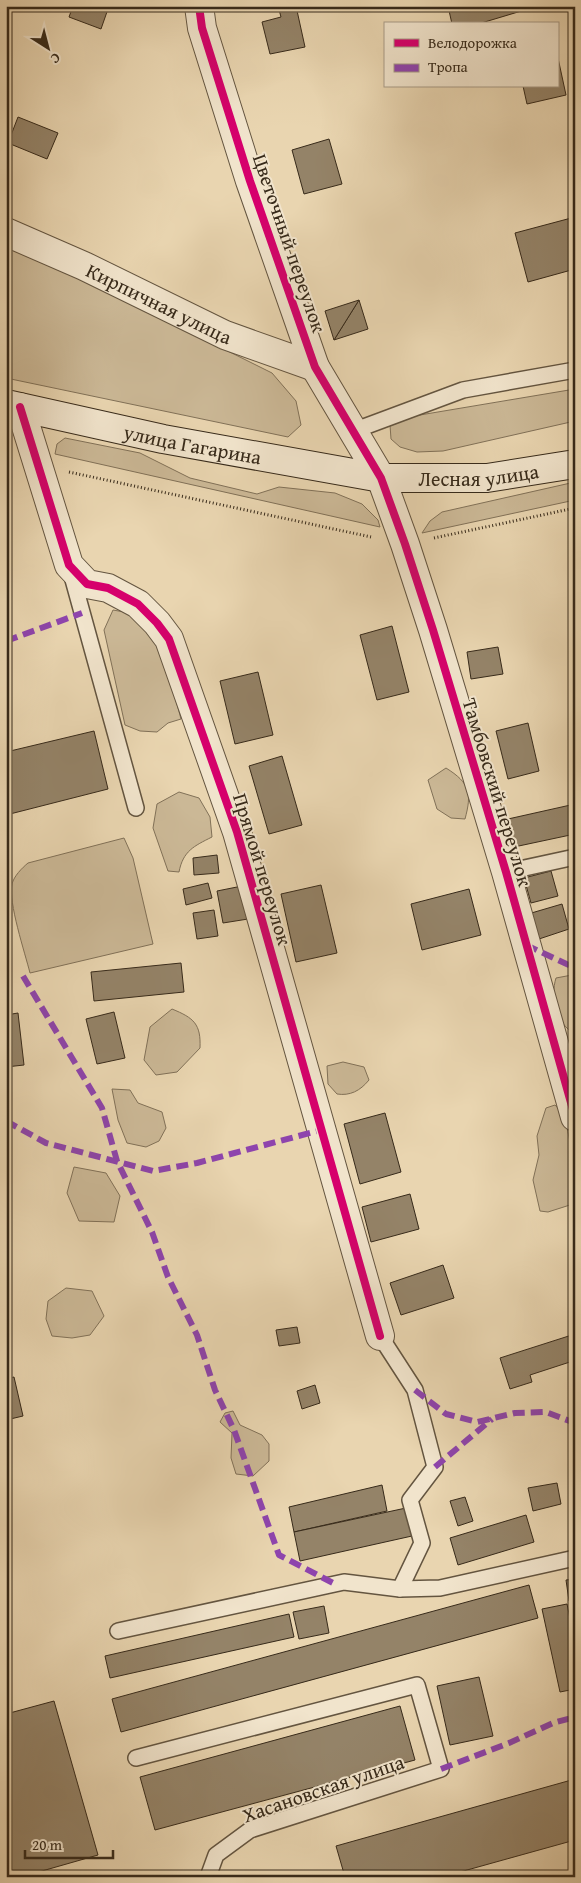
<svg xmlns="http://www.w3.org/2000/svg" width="581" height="1883" font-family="'Gentium Book Plus',serif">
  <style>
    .green { fill: #cbb896; stroke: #817158 }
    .building { fill: #948368; stroke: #372a1a }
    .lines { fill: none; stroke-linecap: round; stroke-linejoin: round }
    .lane-casing { stroke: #645540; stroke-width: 18 }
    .street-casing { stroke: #645540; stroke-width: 30 }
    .secondary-casing { stroke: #372a1a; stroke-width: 30 }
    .path { stroke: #372a1a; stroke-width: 3; stroke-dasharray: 1 2.5; stroke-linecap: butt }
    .lane { stroke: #f1e4cc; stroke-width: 15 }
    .street { stroke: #f1e4cc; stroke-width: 28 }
    .secondary { stroke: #f1e4cc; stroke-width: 28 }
    .quiet { stroke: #8e44ad; stroke-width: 6; stroke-dasharray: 12 6; stroke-linecap: butt }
    .cycleway-casing { stroke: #f1e4cc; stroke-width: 11 }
    .cycleway { stroke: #d6006c; stroke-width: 8 }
    .labels { text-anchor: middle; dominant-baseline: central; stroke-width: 4; stroke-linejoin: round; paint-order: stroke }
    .street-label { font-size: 20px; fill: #372a1a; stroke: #f1e4cc }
  </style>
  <rect width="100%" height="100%" fill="#e9d5b0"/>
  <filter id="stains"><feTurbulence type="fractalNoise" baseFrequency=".004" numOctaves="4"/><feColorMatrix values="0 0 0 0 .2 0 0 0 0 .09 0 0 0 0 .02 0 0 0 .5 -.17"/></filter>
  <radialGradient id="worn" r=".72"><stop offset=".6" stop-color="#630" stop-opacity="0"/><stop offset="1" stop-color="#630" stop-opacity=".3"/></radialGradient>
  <g class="green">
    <path d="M6,245L59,267L272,373L296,401L301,425L288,437L6,378Z"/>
    <path d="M575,389V421L443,451L417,452L400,447L391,439L390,425L414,416Z"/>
    <path d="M65,438L140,453L190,478L257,494L279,487L335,493L362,504L378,520L380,527L55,454L57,444Z"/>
    <path d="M575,482V500L422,533L430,521L442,512Z"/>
    <path d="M113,610L130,613L151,634L167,667L181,719L168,723L157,732L140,731L125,725L104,630Z"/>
    <path d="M446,768C470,783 472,793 465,819L451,818L437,809L428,780Z"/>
    <path d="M179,792L199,798L210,817L212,837C194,846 183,851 179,872L168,871L153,828L157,804Z"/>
    <path d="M124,838L133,858L153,944L30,973C25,953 8,902 12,884C14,876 22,868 28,863Z"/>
    <path d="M572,975L575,980V1034C556,1024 550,997 556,978Z"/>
    <path d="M172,1009C194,1018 201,1024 200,1048L177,1072L156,1075L144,1060L150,1027Z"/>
    <path d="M343,1062L364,1067L369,1080C360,1091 350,1096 337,1094L328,1084L327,1066Z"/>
    <path d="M112,1089L130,1090L138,1103L162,1112L166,1128L159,1141L146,1147L127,1143L118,1120Z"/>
    <path d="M555,1105C571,1121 565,1136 575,1154V1206L573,1204L548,1212L540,1211L533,1180L539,1155L537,1136L546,1108Z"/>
    <path d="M74,1167L106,1173L120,1196L114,1222L79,1221L67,1193Z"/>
    <path d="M66,1288L92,1291L104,1316L90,1335L72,1338L52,1336L46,1319L48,1301Z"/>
    <path d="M233,1411L240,1425L262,1435L269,1444V1461L253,1476L236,1474L231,1458L232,1433L220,1422L225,1413Z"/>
  </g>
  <g class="building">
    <path d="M73,6H109L101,29L69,17Z"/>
    <path d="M278,6H296L305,47L270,54L262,22L281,17Z"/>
    <path d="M448,6H527L528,9L478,24H452Z"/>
    <path d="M558,58L566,95L527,104L523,86H557Z"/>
    <path d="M18,117L58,133L47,159L8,143Z"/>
    <path d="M329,139L342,184L304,194L292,150Z"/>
    <path d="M575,217V269L528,282L515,233Z"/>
    <path d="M359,300L368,329L334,340Z"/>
    <path d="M359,300L334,340L325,311Z"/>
    <path d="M392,626L409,692L377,700L360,635Z"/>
    <path d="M498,647L503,674L471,679L467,652Z"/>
    <path d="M258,672L273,735L235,744L220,681Z"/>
    <path d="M528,723L539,771L508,779L496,731Z"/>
    <path d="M94,731L108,789L6,815V752Z"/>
    <path d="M282,756L302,825L269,834L249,766Z"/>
    <path d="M575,804V834L514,847L508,819Z"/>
    <path d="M217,855L219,873L194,875L193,858Z"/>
    <path d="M551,871L558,896L531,903L524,878Z"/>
    <path d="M208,883L212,898L186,905L183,889Z"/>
    <path d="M321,885L337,953L296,962L281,894Z"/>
    <path d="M242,886L248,919L223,923L217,891Z"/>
    <path d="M469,889L481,935L422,950L411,904Z"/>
    <path d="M562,904L569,929L536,940L528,914Z"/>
    <path d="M214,910L218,936L197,939L193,913Z"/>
    <path d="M181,963L184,992L94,1001L91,972Z"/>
    <path d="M114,1012L125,1058L97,1064L86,1019Z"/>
    <path d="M18,1013L24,1065L6,1067V1015Z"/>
    <path d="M385,1113L401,1172L360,1184L344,1124Z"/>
    <path d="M410,1194L419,1229L371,1242L362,1207Z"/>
    <path d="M443,1265L454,1298L401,1315L390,1283Z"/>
    <path d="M297,1327L300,1343L279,1346L276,1330Z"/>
    <path d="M575,1334V1352L571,1354L573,1361L530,1375L532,1382L510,1389L500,1358Z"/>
    <path d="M14,1377L23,1416L6,1420V1379Z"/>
    <path d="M315,1385L320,1403L302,1409L297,1391Z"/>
    <path d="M557,1483L561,1504L533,1511L528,1488Z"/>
    <path d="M382,1485L387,1511L294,1532L289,1507Z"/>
    <path d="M465,1497L473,1521L458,1526L450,1501Z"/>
    <path d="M406,1508L412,1536L300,1561L294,1532Z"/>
    <path d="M526,1515L534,1542L458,1565L450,1538Z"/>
    <path d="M575,1579V1600L569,1601L566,1580Z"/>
    <path d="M529,1585L538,1618L121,1732L112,1699Z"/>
    <path d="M567,1604L575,1643V1689L560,1692L542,1609Z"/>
    <path d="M324,1606L329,1633L299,1639L293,1612Z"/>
    <path d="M289,1614L294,1637L110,1678L105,1656Z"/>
    <path d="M479,1677L493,1736L450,1745L437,1686Z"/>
    <path d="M54,1701L98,1855L21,1877H6V1714Z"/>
    <path d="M400,1706L415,1760L155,1830L140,1777Z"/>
    <path d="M575,1779V1840L442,1877H345L336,1846Z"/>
  </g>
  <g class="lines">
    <g class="lane-casing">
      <g id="lane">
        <path d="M353,431L463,390L575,370"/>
        <path d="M72,576L136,808"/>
        <path d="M506,872L575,857"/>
        <path d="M380,1336L415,1390L435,1467L410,1500L422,1543L400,1589"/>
        <path d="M118,1631L344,1582L400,1589L440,1588L575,1558"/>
        <path d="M136,1758L417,1685L441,1769L250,1830L216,1855L208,1877"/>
      </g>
    </g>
    <g class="street-casing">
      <g id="street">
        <path d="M199,6L202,28L250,181L315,367L381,478L405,544L433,630L506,872L575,1117"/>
        <path id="s1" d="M6,232L84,266L225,335L315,367"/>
        <path d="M20,407L69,565L87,584L108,588L138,604L157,623L169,639L237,832L380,1336"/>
      </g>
    </g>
    <g class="secondary-casing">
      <g id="secondary">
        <path id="s2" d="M6,404L163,439L381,478H487L575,464"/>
      </g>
    </g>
    <g class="path">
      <path d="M69,472L371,537"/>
      <path d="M434,538L575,508"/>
    </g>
    <use href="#lane" class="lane"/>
    <use href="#street" class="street"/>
    <use href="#secondary" class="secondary"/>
    <g class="quiet">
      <path d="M6,641L82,613"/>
      <path d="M526,945L575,968"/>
      <path d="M23,976L102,1108L117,1161L152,1232L168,1277L197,1335L215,1390L234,1430L279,1555L335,1584"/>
      <path d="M6,1121L46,1143L153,1171L197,1163L321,1130"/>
      <path d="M415,1390L446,1414L477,1422L515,1413L546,1412L575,1423"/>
      <path d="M435,1467L492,1419"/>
      <path d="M441,1769L509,1743L553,1723L575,1717"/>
    </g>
    <g class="cycleway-casing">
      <g id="cycleway">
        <path d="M199,6L202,28L250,181L315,367L381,478L405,544L433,630L506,872L575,1117"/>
        <path d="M20,407L69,565L87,584L108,588L138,604L157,623L169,639L237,832L380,1336"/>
      </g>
    </g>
    <use href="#cycleway" class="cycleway"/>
  </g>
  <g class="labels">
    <g class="street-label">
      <text transform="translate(290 243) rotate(71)">Цветочный переулок</text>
      <text stroke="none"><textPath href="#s1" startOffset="169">Кирпичная улица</textPath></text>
      <text stroke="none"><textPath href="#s2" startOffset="191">улица Гагарина</textPath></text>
      <text stroke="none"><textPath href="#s2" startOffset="480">Лесная улица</textPath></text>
      <text transform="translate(498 792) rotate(73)">Тамбовский переулок</text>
      <text transform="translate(263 869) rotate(73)">Прямой переулок</text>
      <text transform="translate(323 1788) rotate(-19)">Хасановская улица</text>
    </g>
  </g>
  <rect width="581" height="1883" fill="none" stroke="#e9d5b0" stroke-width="25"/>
  <rect x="8" y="8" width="566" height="1868" fill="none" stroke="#372a1a" stroke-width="2.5"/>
  <rect x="12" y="12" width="556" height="1858" fill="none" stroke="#372a1a"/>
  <rect x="384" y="22" width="175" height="65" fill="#f1e4cc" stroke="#a79a85"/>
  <rect x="394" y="39" width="25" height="8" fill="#d6006c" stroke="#a79a85"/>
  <text x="428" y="48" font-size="15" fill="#372a1a">Велодорожка</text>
  <rect x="394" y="64" width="25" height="8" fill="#8e44ad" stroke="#a79a85"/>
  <text x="428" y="72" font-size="15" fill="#372a1a">Тропа</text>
  <g transform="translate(48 48) rotate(144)" stroke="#f1e4cc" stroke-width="4" paint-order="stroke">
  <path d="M0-4L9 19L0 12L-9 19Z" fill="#372a1a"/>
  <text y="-8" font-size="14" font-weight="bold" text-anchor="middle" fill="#372a1a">С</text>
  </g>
  <path d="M25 1850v8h88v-8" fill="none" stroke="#372a1a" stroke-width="2.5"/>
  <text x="32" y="1850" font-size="15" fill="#372a1a" stroke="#f1e4cc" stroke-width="4" paint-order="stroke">20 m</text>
  <rect width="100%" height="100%" filter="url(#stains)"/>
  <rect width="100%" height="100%" fill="url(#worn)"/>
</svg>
